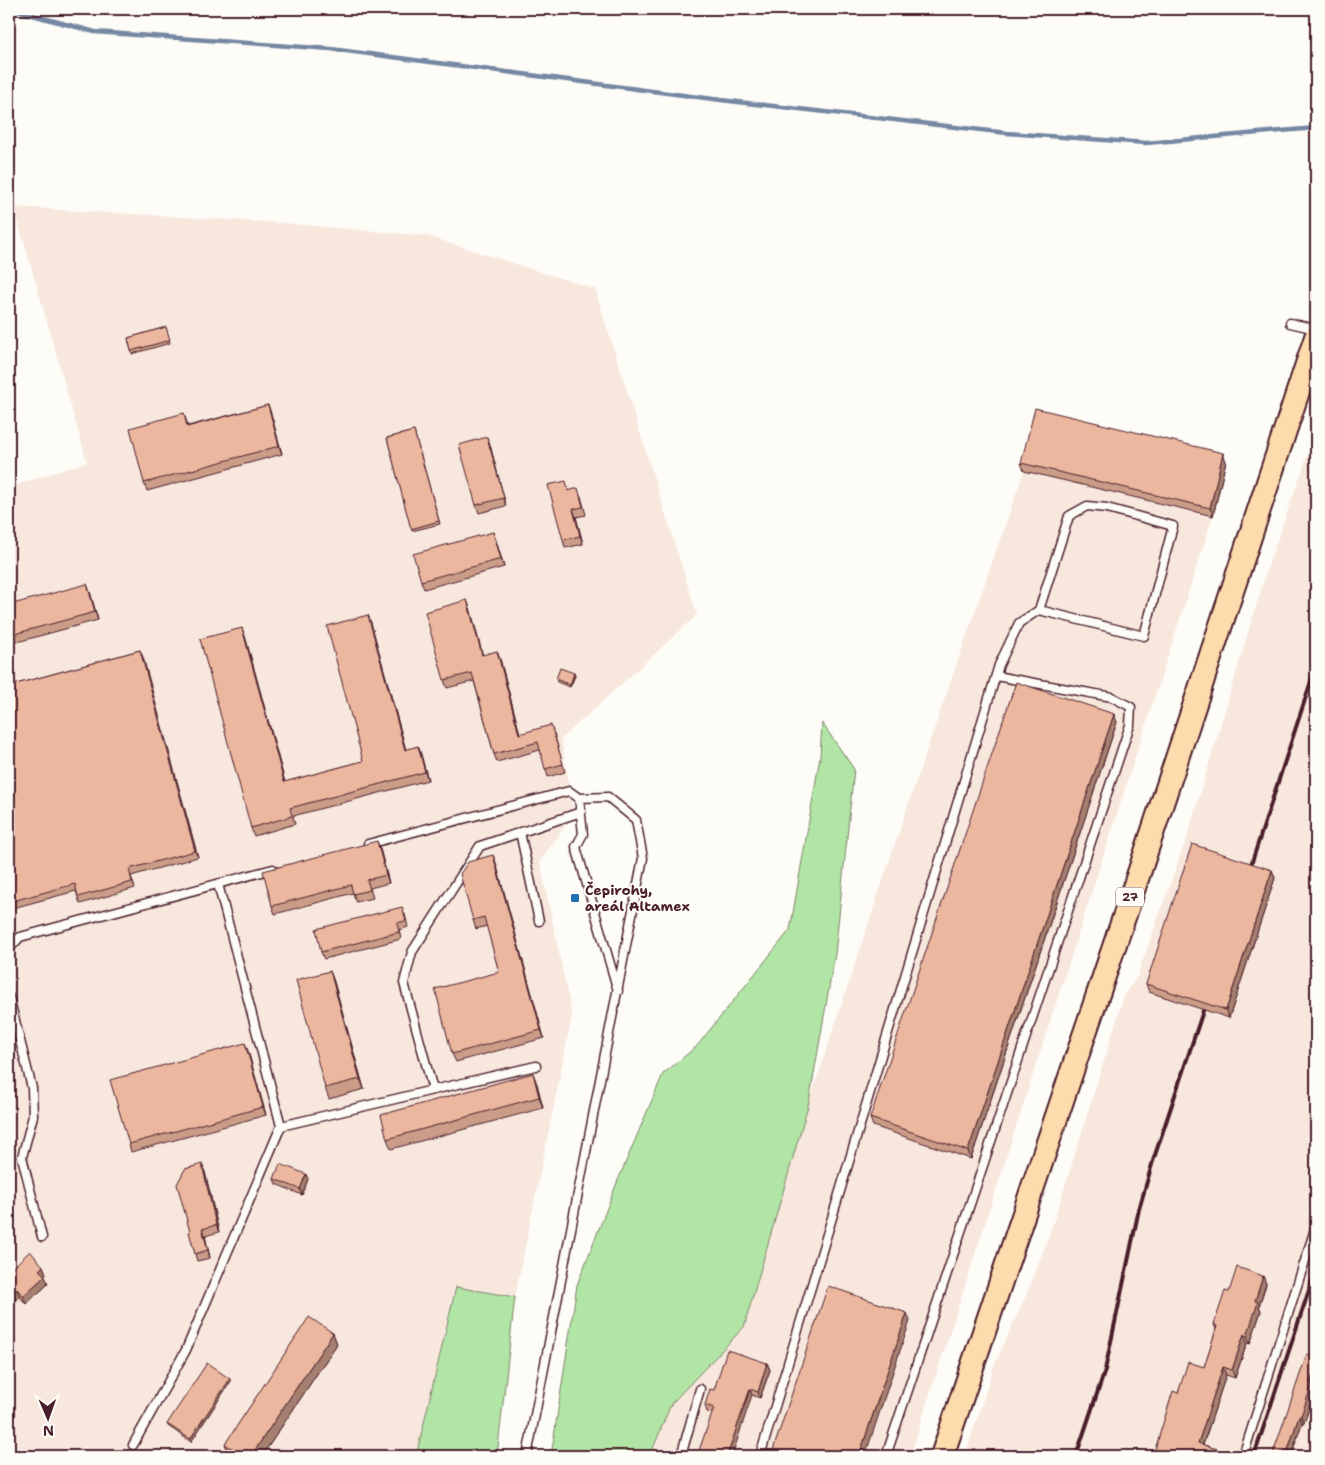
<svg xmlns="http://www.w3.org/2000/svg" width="1325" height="1465" font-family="'Shantell Sans',sans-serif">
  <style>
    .built { fill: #f8e7dd }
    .green { fill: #b1e5a6; stroke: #7e8268 }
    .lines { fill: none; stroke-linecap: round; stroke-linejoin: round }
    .stream { stroke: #7587a2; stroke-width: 4.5 }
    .lane-casing { stroke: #4a1f2b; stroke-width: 11 }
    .primary-casing { stroke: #4a1f2b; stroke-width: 26 }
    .lane { stroke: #fdfcf7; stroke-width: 8 }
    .primary { stroke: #fedbac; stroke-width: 22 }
    .rail { stroke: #4a1f2b; stroke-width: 4 }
    .wall { fill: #cb9d89; stroke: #4a1f2b }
    .shaded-wall { fill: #a5806f; stroke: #4a1f2b }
    .building { fill: #ecb79f; stroke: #4a1f2b }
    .poi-dot { fill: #1f6fb2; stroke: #fdfcf7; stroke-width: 2 }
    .labels { text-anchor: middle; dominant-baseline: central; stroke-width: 4; stroke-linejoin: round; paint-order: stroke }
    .shield { fill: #fdfcf7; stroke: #806168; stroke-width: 1 }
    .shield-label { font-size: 12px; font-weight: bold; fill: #4a1f2b }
    .poi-label { font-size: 14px; font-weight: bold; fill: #4a1f2b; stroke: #fdfcf7; text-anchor: start }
  </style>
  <rect width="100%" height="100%" fill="#fdfcf7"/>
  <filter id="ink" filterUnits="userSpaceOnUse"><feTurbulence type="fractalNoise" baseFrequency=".02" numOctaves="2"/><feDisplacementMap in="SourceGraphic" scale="10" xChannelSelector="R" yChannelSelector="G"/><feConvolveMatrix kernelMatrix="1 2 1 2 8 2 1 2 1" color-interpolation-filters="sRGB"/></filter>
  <g filter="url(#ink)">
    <g class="built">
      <path d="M14,207L282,223L427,236L595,289L697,615L561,739L574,814L540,861L572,1016L515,1297L455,1287L416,1456H9V487L87,462Z"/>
      <path d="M1038,416L1226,461L1213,516L910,1456H650L671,1404L744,1327L809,1102L916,781L1024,471Z"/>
      <path d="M1316,432V1456H965L994,1366L1031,1284L1056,1215L1125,993L1137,977L1189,831L1268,566Z"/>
    </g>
    <g class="green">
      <path d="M822,723L854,769L835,954L809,1102L744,1327L671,1404L650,1456H551L577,1285L616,1185L663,1074L697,1046L790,930L820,757Z"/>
      <path d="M456,1287L515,1297L497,1456H416Z"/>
    </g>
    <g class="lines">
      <path class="stream" d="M16,9L25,13L95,32L331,49L721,100L1007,133L1146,143L1316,128"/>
      <g class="lane-casing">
        <g id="lane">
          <path d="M1290,323L1316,329"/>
          <path d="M520,832L539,921"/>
          <path d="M368,844L569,791L579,798"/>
          <path d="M9,949L20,937L273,869"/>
          <path d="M9,997L32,1088L33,1116L22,1157L42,1237"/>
          <path d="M536,1066L433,1090L404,983L412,952L480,846L581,812"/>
          <path d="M281,1126L433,1090"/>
          <path d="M133,1445L186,1350L281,1126L218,884"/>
          <path d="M527,1456L643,858L636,820L608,797L579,798L583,834L576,847L618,991"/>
          <path d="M681,1456L700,1389"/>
          <path d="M760,1456L999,665L1019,623L1039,610L1069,516L1087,506L1107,508L1173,526L1144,636L1039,610"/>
          <path d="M886,1456L1130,725L1131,707L1112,697L996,676"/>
          <path d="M1243,1456L1316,1226"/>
        </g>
      </g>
      <g class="primary-casing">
        <path id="primary" d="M942,1456L1142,864L1316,337"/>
      </g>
      <use href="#lane" class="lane"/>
      <use href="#primary" class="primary"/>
      <g class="rail">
        <path d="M1247,877L1316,666"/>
        <path d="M1076,1456L1105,1370L1139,1209L1153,1161L1208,996"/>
        <path d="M1254,1456L1316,1269"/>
      </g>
    </g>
    <g class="wall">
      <path d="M166,327L170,343L132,354L128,338Z"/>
      <path d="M268,405L282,454L147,491L144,483L184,413L188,426Z"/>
      <path d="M414,431L440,524L412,531L387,438Z"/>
      <path d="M490,445L506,506L479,513L476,505Z"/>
      <path d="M1226,461L1213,516L1024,471L1021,463Z"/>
      <path d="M569,490L581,496L586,515L576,517L583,544L565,548L563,540Z"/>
      <path d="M493,532L504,567L424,589L421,581Z"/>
      <path d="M90,592L98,620L17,642L14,634Z"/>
      <path d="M470,608L482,655L500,659L520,734L554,733L565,772L548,777L540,750L497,762L494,754L474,681L447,688L444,680Z"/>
      <path d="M368,615L371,623L406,750L418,746L428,780L293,816L295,824L254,836L251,828L245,636L285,782L363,761Z"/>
      <path d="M140,650L198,857L131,876L135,888L80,904L76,891L9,909V686Z"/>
      <path d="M574,673L575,676L570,687L557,682L556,679Z"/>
      <path d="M1117,722L971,1159L873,1126L870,1118Z"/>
      <path d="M380,849L389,883L370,888L373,898L356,902L353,893L275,914L272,906Z"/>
      <path d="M493,855L496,863L544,1038L456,1062L452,1054L499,972L487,926L476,929L473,920Z"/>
      <path d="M1272,870L1275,878L1229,1018L1149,992L1146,984Z"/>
      <path d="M405,914L408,927L399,930L401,939L324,959L321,952Z"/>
      <path d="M330,971L334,982L364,1089L329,1099L325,1088Z"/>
      <path d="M248,1051L266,1115L131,1152L129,1144Z"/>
      <path d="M537,1084L543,1108L391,1149L387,1139Z"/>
      <path d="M205,1172L219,1232L205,1236L210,1258L197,1261L195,1254L190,1232Z"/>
      <path d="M274,1179H308L302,1195L276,1184Z"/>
      <path d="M43,1266L46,1274L44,1275L48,1284L26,1304L20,1297L16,1301L9,1292V1271Z"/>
      <path d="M1263,1276L1266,1284L1259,1306L1261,1311L1250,1344L1247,1343L1235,1378L1226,1375L1203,1445L1220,1450L1222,1456H1153L1178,1393L1204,1367L1216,1330L1214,1324L1229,1292Z"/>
      <path d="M333,1333L337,1344L262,1456H232L229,1454L225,1444Z"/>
      <path d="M767,1363L770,1370L760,1398L752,1395L712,1413L707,1412L705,1405Z"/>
      <path d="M231,1381L191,1442L168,1426L167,1424Z"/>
      <path d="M1314,1388L1315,1391L1304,1423H1302L1291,1456H1272Z"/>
    </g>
    <g class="shaded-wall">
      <path d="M268,405L271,413L282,454L279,446Z"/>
      <path d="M487,437L490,445L506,506L504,498Z"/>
      <path d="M1223,453L1226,461L1213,516L1210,508Z"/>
      <path d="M573,509L576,517L583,544L580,536Z"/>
      <path d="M493,532L496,540L504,567L501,559Z"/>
      <path d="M87,584L90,592L98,620L95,612Z"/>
      <path d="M467,600L470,608L485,663L482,655Z"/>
      <path d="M368,615L371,623L408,758L405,750Z"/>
      <path d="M242,628L245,636L287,790L284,782Z"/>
      <path d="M140,650L143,657L198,857L195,851Z"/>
      <path d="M497,651L500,659L522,742L519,734Z"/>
      <path d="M574,673L575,676L570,687V685Z"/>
      <path d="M1114,714L1117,722L971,1159L968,1151Z"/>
      <path d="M418,746L421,754L428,780L425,772Z"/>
      <path d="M377,841L380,849L389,883L386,875Z"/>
      <path d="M493,855L496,863L544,1038L541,1030Z"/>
      <path d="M1272,870L1275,878L1229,1018L1226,1010Z"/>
      <path d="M330,971L334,982L364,1089L360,1079Z"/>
      <path d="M245,1043L248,1051L266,1115L263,1107Z"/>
      <path d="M533,1073L537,1084L543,1108L539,1097Z"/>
      <path d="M202,1164L205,1172L219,1232L216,1225Z"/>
      <path d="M306,1174L308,1179L302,1195L300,1189Z"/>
      <path d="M202,1229L205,1236L210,1258L208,1250Z"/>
      <path d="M43,1266L46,1274L42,1278L39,1270Z"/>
      <path d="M45,1276L48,1284L26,1304L23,1296Z"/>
      <path d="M1263,1276L1266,1284L1259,1306L1261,1311L1250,1344L1247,1336L1255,1301Z"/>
      <path d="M17,1289L20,1297L16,1301L13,1293Z"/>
      <path d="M907,1313L910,1321L865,1456H859Z"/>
      <path d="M333,1333L337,1344L262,1456H251Z"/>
      <path d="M1244,1334L1247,1343L1235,1378L1232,1370Z"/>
      <path d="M767,1363L770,1370L760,1398L758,1392Z"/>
      <path d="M1316,1365V1380L1314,1388L1315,1391L1304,1423L1301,1416Z"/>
      <path d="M1223,1367L1226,1375L1201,1451L1198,1443Z"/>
      <path d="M230,1379L231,1381L191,1442L190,1439Z"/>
      <path d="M750,1389L752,1395L732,1456H727Z"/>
      <path d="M1299,1416L1302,1423L1291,1456H1286Z"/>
      <path d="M1220,1450L1222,1456H1218Z"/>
    </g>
    <g class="building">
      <path d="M166,327L170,340L131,351L128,338Z"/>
      <path d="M268,405L279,446L144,483L130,428L184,413L187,427Z"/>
      <path d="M1035,408L1223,453L1210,508L1021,463Z"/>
      <path d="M414,431L439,521L411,529L387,438Z"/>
      <path d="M487,437L504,498L476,505L459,445Z"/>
      <path d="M566,481L568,491L578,488L583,507L573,509L580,536L563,540L548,485Z"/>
      <path d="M493,532L501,559L421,581L413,554Z"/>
      <path d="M87,584L95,612L14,634L9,615V605Z"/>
      <path d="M467,600L482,655L497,651L519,734L551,725L563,764L545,769L538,742L494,754L472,673L444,680L425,612Z"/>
      <path d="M368,615L405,750L418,746L425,772L290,808L292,816L251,828L200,639L242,628L284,782L363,761L327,626Z"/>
      <path d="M140,650L195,851L129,869L132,882L78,897L75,884L9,902V686Z"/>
      <path d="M560,668L574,673L570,685L556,679Z"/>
      <path d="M1016,682L1114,714L968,1151L870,1118Z"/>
      <path d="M377,841L386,875L367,880L370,890L353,894L351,885L272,906L263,871Z"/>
      <path d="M1192,844L1272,870L1226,1010L1146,984Z"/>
      <path d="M493,855L541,1030L452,1054L435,989L499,972L484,917L473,920L460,874L468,862Z"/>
      <path d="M402,907L406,921L397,923L399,932L321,952L316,929Z"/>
      <path d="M330,971L360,1079L325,1088L296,980Z"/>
      <path d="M245,1043L263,1107L129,1144L110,1080Z"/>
      <path d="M533,1073L539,1097L387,1139L381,1115Z"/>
      <path d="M202,1164L216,1225L202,1229L208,1250L195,1254L189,1232H190L177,1184L185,1169Z"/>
      <path d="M280,1164L306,1174L300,1189L274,1179Z"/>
      <path d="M30,1251L43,1266L39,1270L45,1276L23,1296L17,1289L13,1293L9,1288V1271Z"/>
      <path d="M1237,1267L1263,1276L1255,1301L1258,1302L1247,1336L1244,1334L1232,1370L1223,1367L1198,1443L1220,1450L1218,1456H1153L1173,1391L1178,1393L1188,1362L1204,1367L1217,1326L1214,1324L1225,1291L1229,1292Z"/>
      <path d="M828,1286L907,1313L859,1456H771Z"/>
      <path d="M309,1317L333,1333L251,1456H244L225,1444Z"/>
      <path d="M727,1350L767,1363L758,1392L750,1389L727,1456H697L714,1408L705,1405L710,1389L714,1390Z"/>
      <path d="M1307,1354L1316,1357V1365L1310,1383L1312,1384L1301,1416H1299L1286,1456H1272Z"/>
      <path d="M207,1363L230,1379L190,1439L167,1424Z"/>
    </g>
  </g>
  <rect class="poi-dot" x="570" y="893" width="10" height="10" rx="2.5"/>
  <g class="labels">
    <rect class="shield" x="1116" y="887.5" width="28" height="19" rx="4"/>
    <g class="shield-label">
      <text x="1130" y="897">27</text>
    </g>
    <g class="poi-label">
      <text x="585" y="890">Čepirohy,<tspan x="585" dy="16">areál Altamex</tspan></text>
    </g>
  </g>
  <rect width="1325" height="1465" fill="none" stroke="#fdfcf7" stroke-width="30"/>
  <rect x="15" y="15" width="1295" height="1435" fill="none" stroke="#4a1f2b" stroke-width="2" filter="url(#ink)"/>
  <g transform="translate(48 1418) rotate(178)" stroke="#fdfcf7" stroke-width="4" paint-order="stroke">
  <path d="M0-4L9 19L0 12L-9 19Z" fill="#4a1f2b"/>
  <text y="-8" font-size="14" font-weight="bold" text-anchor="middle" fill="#4a1f2b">N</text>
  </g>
</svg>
